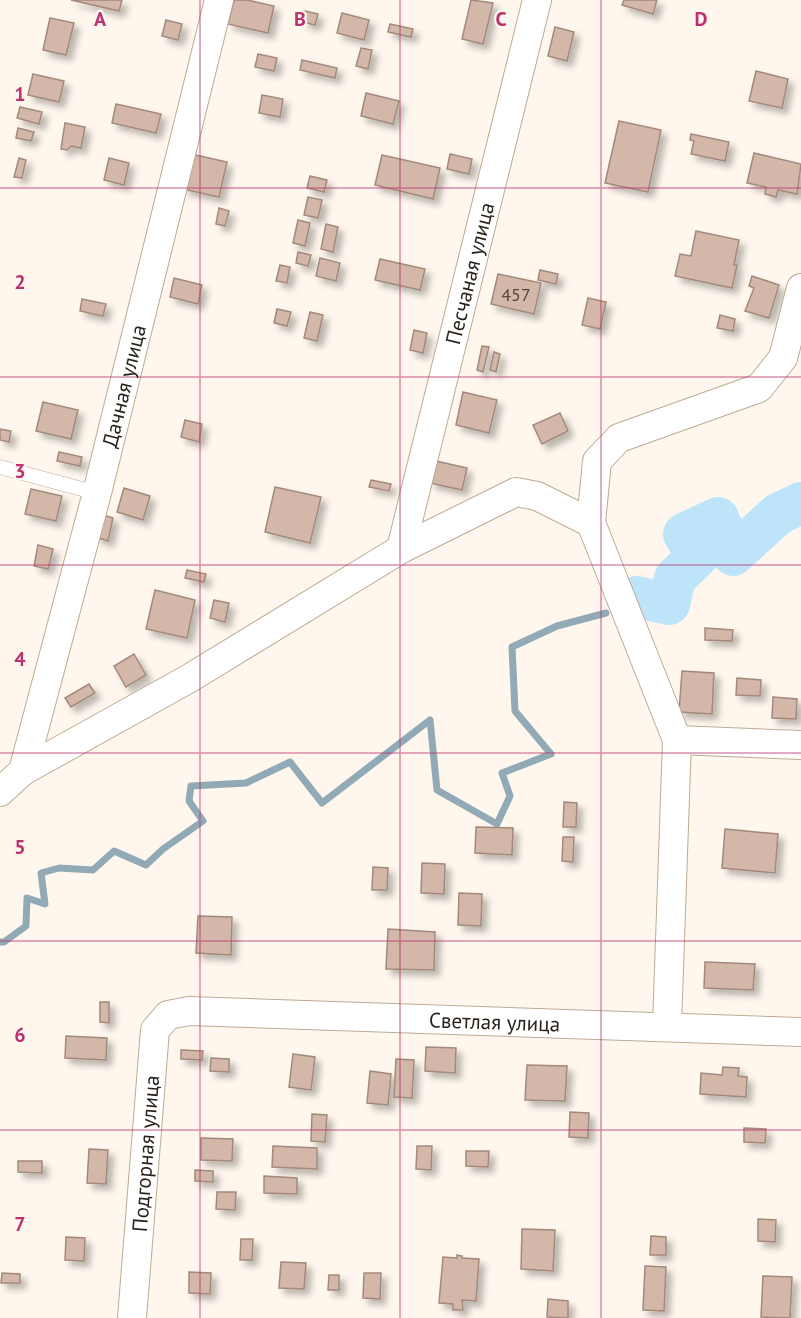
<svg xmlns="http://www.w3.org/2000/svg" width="801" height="1318" font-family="'PT Sans',sans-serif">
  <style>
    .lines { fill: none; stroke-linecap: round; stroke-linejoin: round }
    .stream { stroke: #91aab6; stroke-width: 7 }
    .river { stroke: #bde4f9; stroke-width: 42 }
    .building { fill: #d3b8aa; stroke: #a3897c; stroke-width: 1.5; filter: url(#shadow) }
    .service-casing { stroke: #bcab95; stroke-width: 15 }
    .minor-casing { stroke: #bcab95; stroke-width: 30 }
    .service { stroke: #fff; stroke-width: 14 }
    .minor { stroke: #fff; stroke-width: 28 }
    .grid { fill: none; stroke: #b9316f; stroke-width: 1.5; stroke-opacity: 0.55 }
    .labels { text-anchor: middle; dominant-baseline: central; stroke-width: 4.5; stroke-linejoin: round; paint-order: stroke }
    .number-label { font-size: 18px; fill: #54483f }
    .street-label { font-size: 21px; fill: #2a231b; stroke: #fff7ee }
    .grid-label { font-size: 20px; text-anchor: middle; font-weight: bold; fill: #b9316f; stroke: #fff7ee; stroke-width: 4.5; stroke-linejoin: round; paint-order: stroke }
  </style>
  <defs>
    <filter id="shadow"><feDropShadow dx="5.5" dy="5.5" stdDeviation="3" flood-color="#0004"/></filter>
  </defs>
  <rect width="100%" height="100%" fill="#fff7ee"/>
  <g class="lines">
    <path class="stream" d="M0,942H4L26,926L27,898L45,904L41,873L59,868L93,870L114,851L146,865L163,849L203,821L189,801L191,786L246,783L290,762L322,803L430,720L437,790L497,824L510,796L502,773L551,754L515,711L512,647L557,626L606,613"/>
    <path class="river" d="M637,597L669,604L675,578L697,557L684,534L718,518L733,555L778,514L801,503"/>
  </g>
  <g class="building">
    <path d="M71,0H122L119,11Z"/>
    <path d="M234,0H247L274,6L268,33L228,24Z"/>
    <path d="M471,0L493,3L483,44L462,39Z"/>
    <path d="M624,0H657L653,14L622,5Z"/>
    <path d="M305,11L318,14L315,25L303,22Z"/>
    <path d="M342,13L369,20L364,40L337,33Z"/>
    <path d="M50,18L74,23L66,55L43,50Z"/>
    <path d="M166,20L182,24L178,40L162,36Z"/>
    <path d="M390,24L413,29L411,37L388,32Z"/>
    <path d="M555,27L574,32L567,61L548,56Z"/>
    <path d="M361,48L372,50L368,69L356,66Z"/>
    <path d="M258,54L277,58L274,71L255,67Z"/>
    <path d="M302,60L337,68L335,78L300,70Z"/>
    <path d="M756,71L788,79L782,108L749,101Z"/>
    <path d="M33,74L64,81L59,102L28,95Z"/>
    <path d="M366,93L399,101L393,124L361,116Z"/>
    <path d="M262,95L283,99L280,117L259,113Z"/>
    <path d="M116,104L161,114L156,133L112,123Z"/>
    <path d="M20,107L42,112L39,124L17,118Z"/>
    <path d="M619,121L661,130L648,192L605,183Z"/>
    <path d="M65,123L85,127L81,148L71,146L67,150L61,149Z"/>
    <path d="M18,128L34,132L31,141L16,138Z"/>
    <path d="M691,134L729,142L725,161L691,154L694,141L690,140Z"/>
    <path d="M754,153L801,164L797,194L778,190L776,197L765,194L766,187L747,183Z"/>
    <path d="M191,154L227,162L219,197L183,189Z"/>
    <path d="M450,154L472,159L469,174L447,169Z"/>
    <path d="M382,155L440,168L433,199L375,185Z"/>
    <path d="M19,158L26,160L22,178L14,177Z"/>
    <path d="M109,158L129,163L124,185L104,180Z"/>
    <path d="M310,176L327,180L324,192L307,188Z"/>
    <path d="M308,197L322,200L318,218L304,215Z"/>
    <path d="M219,208L229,211L225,226L216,224Z"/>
    <path d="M298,220L310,223L305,246L293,243Z"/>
    <path d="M326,224L338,227L333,252L321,249Z"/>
    <path d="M696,231L739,240L734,265H737L732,288L675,276L680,254L691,256Z"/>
    <path d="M298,252L311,255L308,266L296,263Z"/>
    <path d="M320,258L340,263L336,281L316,276Z"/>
    <path d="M380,259L425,269L420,290L375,280Z"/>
    <path d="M280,265L290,267L287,283L276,281Z"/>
    <path d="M540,270L558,274L556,284L538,280Z"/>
    <path d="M498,274L541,283L534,314L491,304Z"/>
    <path d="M752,276L779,285L769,318L745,311L754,288L749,286Z"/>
    <path d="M174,278L202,285L198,304L170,297Z"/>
    <path d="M588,298L606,302L600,329L582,325Z"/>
    <path d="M82,299L106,304L103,316L80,311Z"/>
    <path d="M277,309L291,312L287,326L274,323Z"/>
    <path d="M310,312L323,315L317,341L304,338Z"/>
    <path d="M720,315L735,319L733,331L717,328Z"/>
    <path d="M414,330L427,333L423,353L410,350Z"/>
    <path d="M482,346L489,347L483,372L477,370Z"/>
    <path d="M494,352L500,354L496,372L490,370Z"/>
    <path d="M463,392L497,400L489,433L456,425Z"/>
    <path d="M43,402L78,410L71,439L36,431Z"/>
    <path d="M560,413L568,431L542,444L533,425Z"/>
    <path d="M185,420L202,424L199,442L181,437Z"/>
    <path d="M0,429L11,431L9,442L0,440Z"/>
    <path d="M59,452L82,457L80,466L57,461Z"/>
    <path d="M436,461L467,468L462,490L430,483Z"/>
    <path d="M371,480L391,484L389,491L369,487Z"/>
    <path d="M275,487L321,497L310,543L265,532Z"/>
    <path d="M124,488L150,496L143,520L117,512Z"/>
    <path d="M31,489L62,496L56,521L25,514Z"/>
    <path d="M100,514L113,518L108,541L95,537Z"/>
    <path d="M38,545L53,549L48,569L34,566Z"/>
    <path d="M187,570L206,574L204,582L185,578Z"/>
    <path d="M155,590L195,600L187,638L146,629Z"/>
    <path d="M214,600L229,603L225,622L210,618Z"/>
    <path d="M705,628L733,630L732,641L705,640Z"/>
    <path d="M134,654L146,675L126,687L114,666Z"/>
    <path d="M682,671L714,673L712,714L679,712Z"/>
    <path d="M737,678L761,680L760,696L736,695Z"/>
    <path d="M89,684L95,693L71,707L65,698Z"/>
    <path d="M773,697L797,699L796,719L772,718Z"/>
    <path d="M564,802L577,803L576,827H563Z"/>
    <path d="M476,827L513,828L512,855L475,853Z"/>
    <path d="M725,829L778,834L775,873L722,868Z"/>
    <path d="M563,837H574L573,862L562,861Z"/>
    <path d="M422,863L445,864L444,894L421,893Z"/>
    <path d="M373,867L388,868L387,890H372Z"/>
    <path d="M459,893L482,894L481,926L458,925Z"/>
    <path d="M198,916L232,917L231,955L196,953Z"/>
    <path d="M388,929L435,932L434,970L386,969Z"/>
    <path d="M705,962L755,964L753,990L704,988Z"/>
    <path d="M100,1002H109V1023L100,1022Z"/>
    <path d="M66,1036L107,1038L106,1060L65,1058Z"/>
    <path d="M426,1047L456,1048L455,1073L425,1071Z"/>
    <path d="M181,1050L203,1051L202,1060L181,1059Z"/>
    <path d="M293,1054L315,1057L311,1090L289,1087Z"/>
    <path d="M211,1058L229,1059V1072L210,1071Z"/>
    <path d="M396,1059L414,1060L412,1098L394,1097Z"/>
    <path d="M527,1065L567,1066L565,1101L525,1100Z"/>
    <path d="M723,1067L739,1068L738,1076L747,1077L746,1097L700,1094L701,1073L722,1075Z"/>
    <path d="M370,1071L391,1074L388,1105L367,1103Z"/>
    <path d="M570,1112L589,1113L588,1138L569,1137Z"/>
    <path d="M312,1114L327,1115L325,1142L311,1141Z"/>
    <path d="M744,1128L766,1129L765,1143L744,1142Z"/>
    <path d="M201,1138L233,1139L232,1161L201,1160Z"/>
    <path d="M273,1146L317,1148V1169L272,1167Z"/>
    <path d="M417,1146H432L431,1170L416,1169Z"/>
    <path d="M89,1149L108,1150L106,1184L87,1183Z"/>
    <path d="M466,1151H489L488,1167L466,1166Z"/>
    <path d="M18,1161H42V1173L18,1172Z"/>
    <path d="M195,1170L213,1171V1182L195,1181Z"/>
    <path d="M264,1176L297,1178V1194L264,1193Z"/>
    <path d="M217,1192H236L235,1210L216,1209Z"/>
    <path d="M758,1219L776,1220L775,1242L758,1241Z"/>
    <path d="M522,1229L555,1230L553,1271L521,1269Z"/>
    <path d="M651,1236L666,1237V1255H650Z"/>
    <path d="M66,1237L85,1238L84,1261L65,1260Z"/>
    <path d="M241,1239H253L252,1260H240Z"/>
    <path d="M457,1255L462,1256V1258L479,1259L476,1301L462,1300L463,1310H453V1304L439,1303L443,1257L457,1258Z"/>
    <path d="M281,1262L306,1263L304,1289L279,1288Z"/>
    <path d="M645,1266L666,1267L664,1311L643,1310Z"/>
    <path d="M189,1272L211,1273L210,1294L189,1293Z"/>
    <path d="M2,1273L20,1274V1283H1Z"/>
    <path d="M364,1273H381L380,1299L363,1298Z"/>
    <path d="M329,1275H339V1290H328Z"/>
    <path d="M763,1276L792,1277L790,1318L761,1317Z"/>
    <path d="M548,1299L568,1301V1318L547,1317Z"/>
  </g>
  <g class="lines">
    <g class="service-casing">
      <path id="service" d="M0,467L97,493"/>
    </g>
    <g class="minor-casing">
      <g id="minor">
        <path d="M591,523L597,461L619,438L759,388L783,358L801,288"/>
        <path id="s1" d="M401,549L537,0"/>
        <path d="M677,740L801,745"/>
        <path id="s2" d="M23,771L97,493L219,0"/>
        <path d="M0,792L23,771L190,678L401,549L516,492L537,496L591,523L677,740L667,1026"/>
        <path id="s3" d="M132,1318L155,1030L168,1015L189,1011L801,1032"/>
      </g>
    </g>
    <use href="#service" class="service"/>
    <use href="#minor" class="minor"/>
  </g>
  <path class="grid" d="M200,0V1318M400,0V1318M601,0V1318M0,188H801M0,377H801M0,565H801M0,753H801M0,941H801M0,1130H801"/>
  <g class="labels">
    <g class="number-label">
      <text x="516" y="294">457</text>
    </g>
    <g class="street-label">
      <text stroke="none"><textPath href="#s1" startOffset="284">Песчаная улица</textPath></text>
      <text stroke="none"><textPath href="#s2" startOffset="398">Дачная улица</textPath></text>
      <text stroke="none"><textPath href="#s3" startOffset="636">Светлая улица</textPath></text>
      <text stroke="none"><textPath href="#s3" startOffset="165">Подгорная улица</textPath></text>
    </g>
  </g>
  <g class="grid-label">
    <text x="100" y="26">A</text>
    <text x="300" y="26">B</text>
    <text x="501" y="26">C</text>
    <text x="701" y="26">D</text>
    <text x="20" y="101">1</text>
    <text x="20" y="289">2</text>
    <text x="20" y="478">3</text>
    <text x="20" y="666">4</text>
    <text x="20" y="854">5</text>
    <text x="20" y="1042">6</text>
    <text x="20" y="1231">7</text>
  </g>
</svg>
